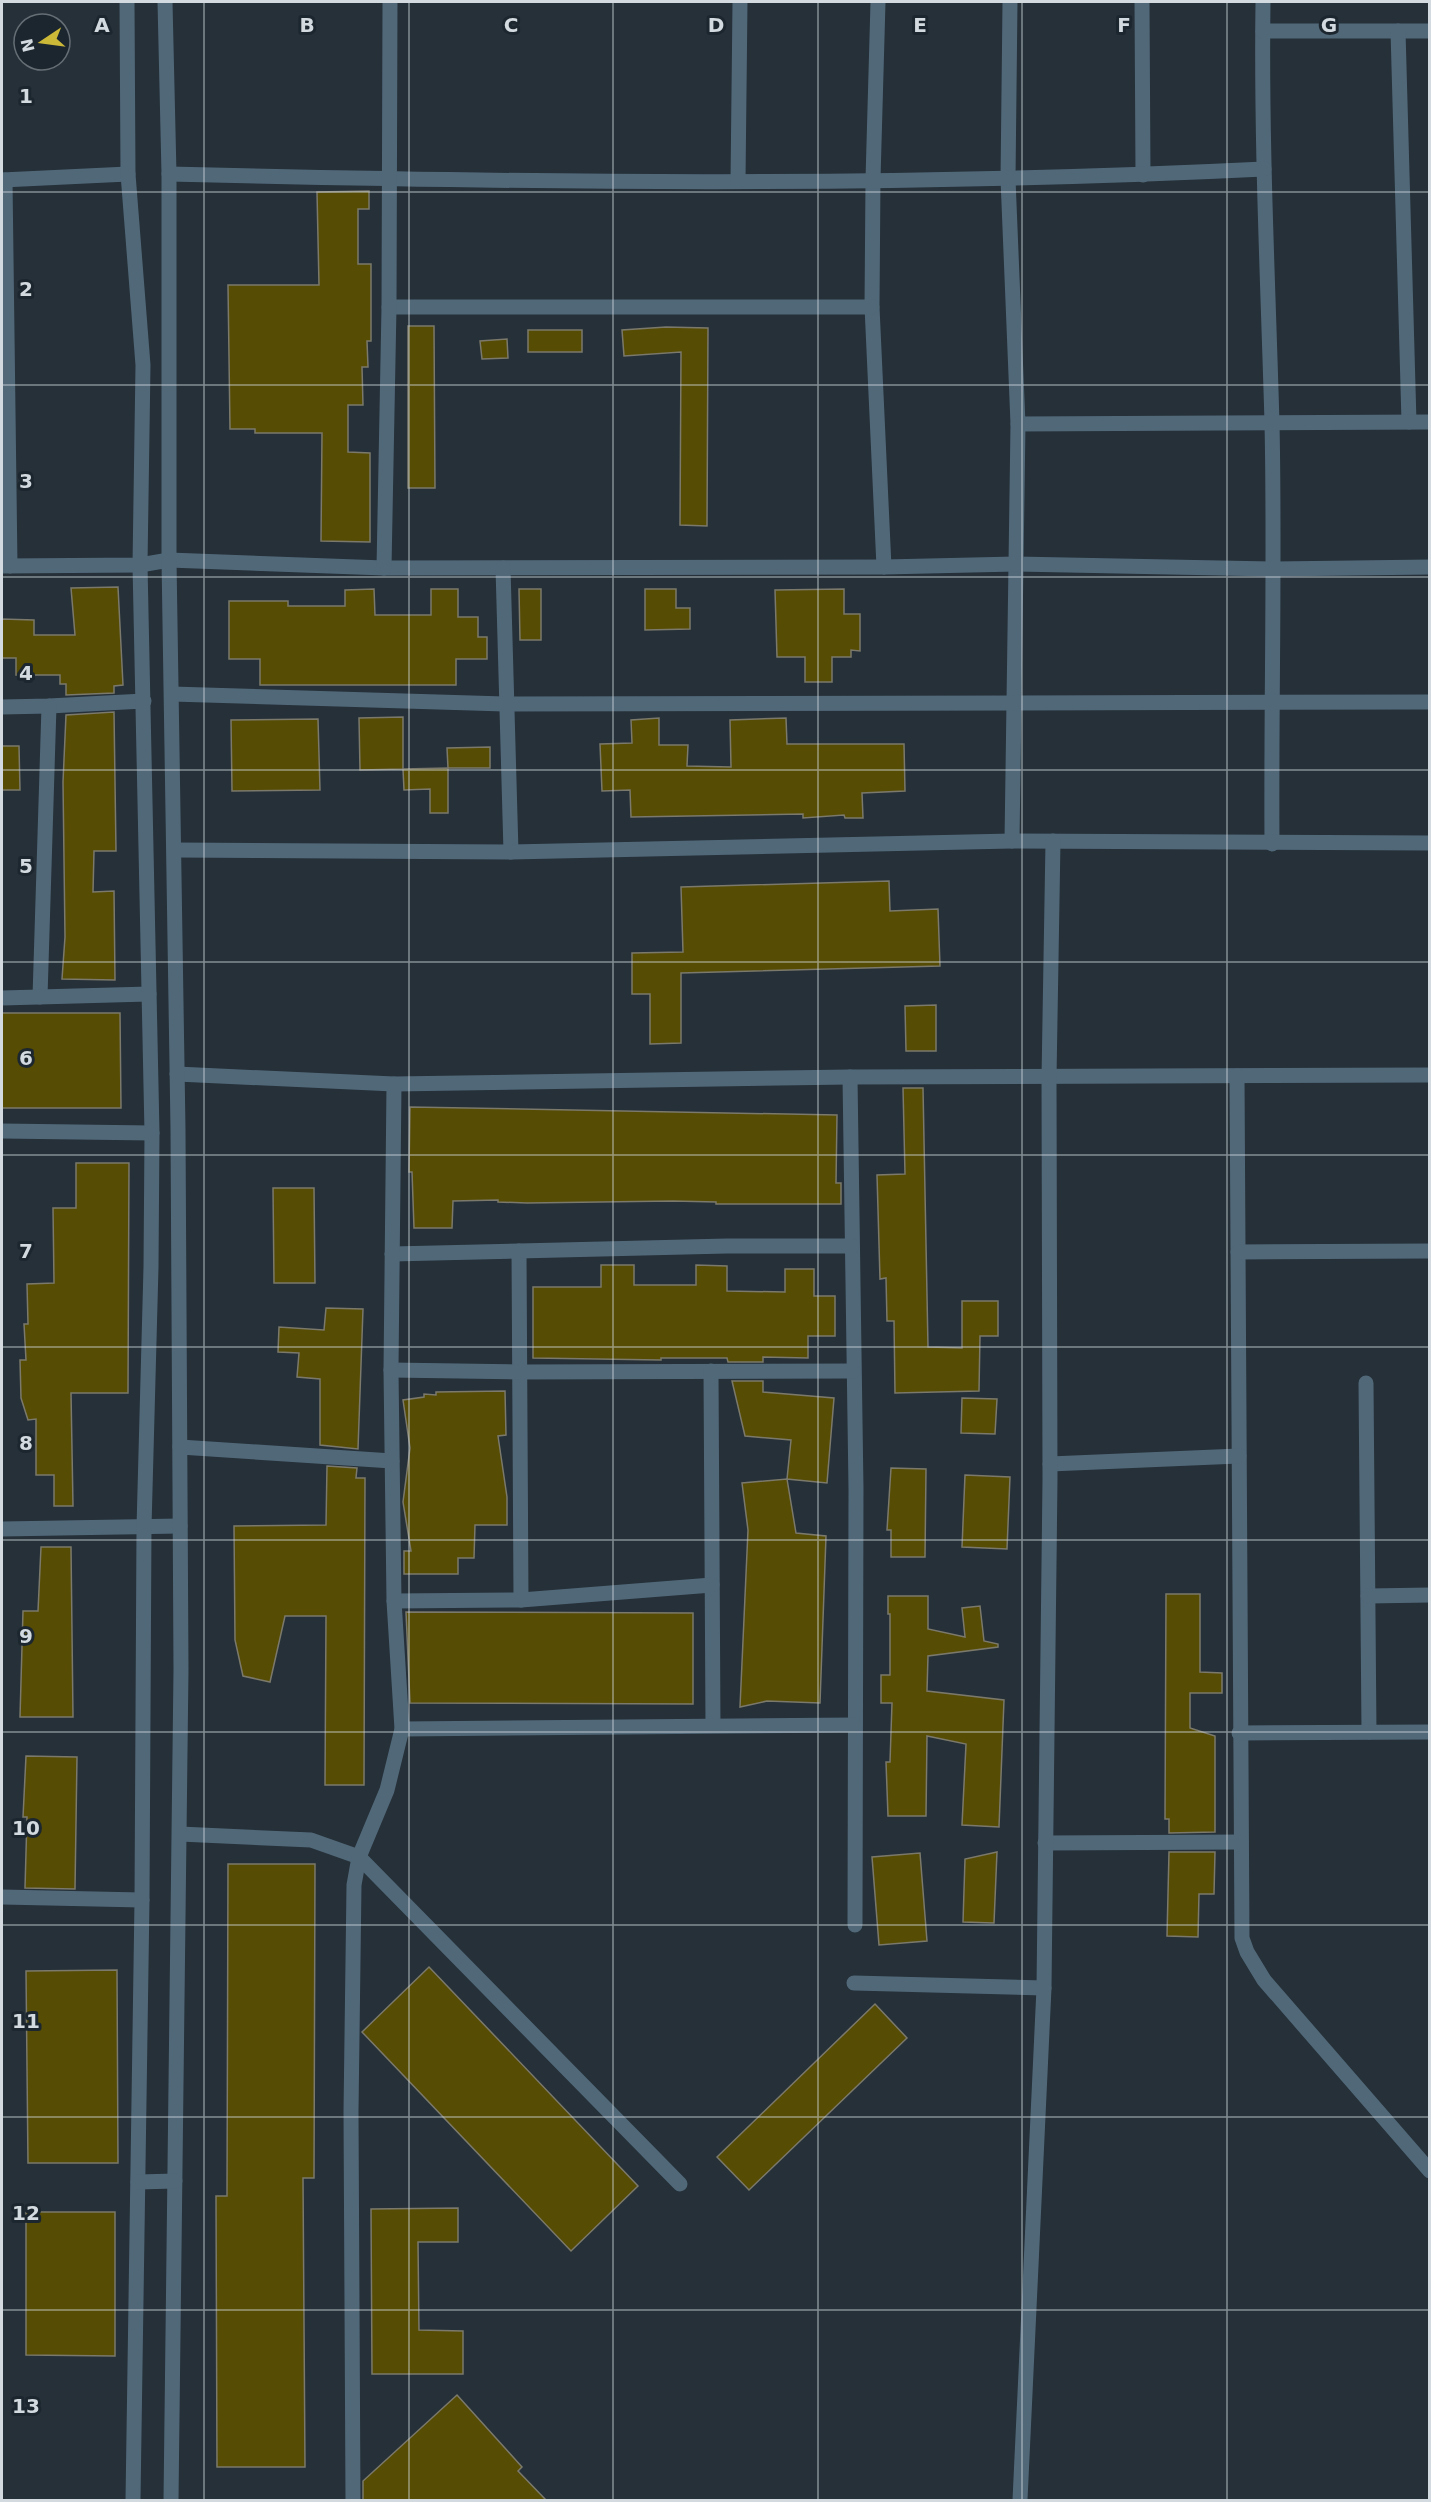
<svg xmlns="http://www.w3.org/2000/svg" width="1431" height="2502" font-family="'DejaVu Sans',sans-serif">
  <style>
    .building { fill: #574c03; stroke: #7b796b; stroke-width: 1.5 }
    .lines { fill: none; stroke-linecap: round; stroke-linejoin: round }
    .minor { stroke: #516879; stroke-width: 15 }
    .tertiary { stroke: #516879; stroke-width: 15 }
    .grid { fill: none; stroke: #d4dbe0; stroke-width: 1.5; stroke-opacity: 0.55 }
    .grid-label { font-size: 20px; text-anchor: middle; font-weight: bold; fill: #d4dbe0; stroke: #1c262e; stroke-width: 6; stroke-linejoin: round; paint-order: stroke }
  </style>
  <rect width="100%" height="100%" fill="#253038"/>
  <g class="building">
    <path d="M369,191V209H358V264H371V341H367L368,367H362L363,405H348V452L370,453V542L321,541L322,433H255V429H230L228,285H319L317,192Z"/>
    <path d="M408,326H434L435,488H408Z"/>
    <path d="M666,327L708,328L707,526L680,525L681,352L624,356L622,330Z"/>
    <rect x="528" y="330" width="54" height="22"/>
    <path d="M507,339L508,358L482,359L480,341Z"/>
    <path d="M118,587L123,685L114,686V693L66,695V684H60V675H16V658H2V619L34,620V635H75L71,588Z"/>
    <path d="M374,589L375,615H431V589H458V617H478V637H487V659H456V685H260V659H229V601H288V606H345V590Z"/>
    <path d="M519,589H541V640H520Z"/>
    <path d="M645,589H676V608H690V629L645,630Z"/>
    <path d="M844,589V614H860V651L851,650V657H832V682H805V657H777L775,590Z"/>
    <path d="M114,712L116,851H94L93,892L114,891L115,980L62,979L65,937L63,782L66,715Z"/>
    <path d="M403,717V769L360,770L359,718Z"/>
    <path d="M659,718V745H688L687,766L731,767L730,720L786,718L787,744H904L905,791L862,793L863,818H845L844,815L803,818V814L631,817L630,790L602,791L600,744L632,743L631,720Z"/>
    <path d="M318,719L320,790L232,791L231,720Z"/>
    <path d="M2,746H19L20,790H2Z"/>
    <path d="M490,747V768H448L447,748Z"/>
    <path d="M448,768V813H430V789L404,790L403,769Z"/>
    <path d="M889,881L890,911L938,909L940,966L681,973V1043L650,1044V994H632V953L683,952L681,887Z"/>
    <path d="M936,1005V1051H906L905,1006Z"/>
    <path d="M2,1013H120L121,1108H2Z"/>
    <path d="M903,1088H923L928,1347L962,1348V1301H998V1336H980L979,1391L895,1393L894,1321H887L886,1278L880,1279L877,1175L905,1174Z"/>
    <path d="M410,1107L837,1115L836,1183H841V1204H716V1202L673,1201L527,1203L498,1202V1200L453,1201L452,1228H414L412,1172H409Z"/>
    <path d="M76,1163H129L128,1393H71L73,1506H54V1475H36V1419L28,1420L21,1398L20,1360H26L24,1324H28L27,1284L54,1283L53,1208H76Z"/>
    <path d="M273,1188H314L315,1283H274Z"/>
    <path d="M601,1265H634V1285H696V1265L727,1266V1291L785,1292V1269H814V1296H835V1336H808V1358L763,1357V1362H728L727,1358H661V1360L533,1358V1287H601Z"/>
    <path d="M326,1308L363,1309L358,1449L320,1445V1379L297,1377L299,1353L278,1352L279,1327L324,1330Z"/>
    <path d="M732,1381H763V1392L834,1398L827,1483L787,1479L791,1440L745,1436Z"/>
    <path d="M505,1391L506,1435L498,1436L507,1497V1525H475L474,1558H458V1574H404V1551H411L403,1502L410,1448L403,1400L424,1397V1394L436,1395V1392Z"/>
    <path d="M962,1398L997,1399L995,1434L961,1433Z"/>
    <path d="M327,1466L357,1468L356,1478H365L364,1785H325L326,1616H285L270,1682L243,1676L235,1640L234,1526L326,1525Z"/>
    <path d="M891,1468L926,1469L925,1557H891V1530H887Z"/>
    <path d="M965,1475L1010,1477L1007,1549L962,1547Z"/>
    <path d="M787,1479L796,1533L826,1536L820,1703L767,1701L740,1707L748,1530L742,1483Z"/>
    <path d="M41,1547H71L73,1717H20L23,1611H38Z"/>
    <path d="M1166,1594H1200V1672L1222,1673V1693H1190V1728L1215,1736V1832L1169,1833V1819H1165Z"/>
    <path d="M888,1596H928V1629L965,1637L962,1608L980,1606L984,1641L998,1644V1647L928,1656L927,1691L1004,1700L999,1827L962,1825L966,1744L927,1736L926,1816H888L886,1762H890L892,1703H881V1675H890V1614H888Z"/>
    <path d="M406,1612L693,1613V1704L410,1703Z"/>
    <path d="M26,1756L77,1757L75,1889L25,1888L27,1817H23Z"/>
    <path d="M997,1852L994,1923L963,1922L965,1859Z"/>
    <path d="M1169,1852H1215L1214,1894H1199L1198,1937L1167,1936Z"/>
    <path d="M920,1853L927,1941L879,1945L872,1857Z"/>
    <path d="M228,1864H315L314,2178H303L305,2467H217L216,2196H227Z"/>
    <path d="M429,1967L638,2186L571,2251L362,2032Z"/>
    <path d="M117,1970L118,2163H28L26,1971Z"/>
    <path d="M875,2004L907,2038L749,2190L717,2157Z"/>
    <path d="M458,2208V2242H418L419,2330L463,2331V2374H372L371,2209Z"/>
    <path d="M26,2212H115V2356L26,2355Z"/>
    <path d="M457,2395L522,2467L518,2471L546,2500H363V2481Z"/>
  </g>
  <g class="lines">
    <g class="minor">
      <path d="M878,2L873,179L872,307L884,567"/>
      <path d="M1010,2L1008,179L1018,424L1012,841"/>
      <path d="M1142,2L1143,175"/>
      <path d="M1263,2C1261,142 1268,282 1272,423C1275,563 1271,703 1272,844"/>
      <path d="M1263,31H1430"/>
      <path d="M1398,31L1409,422"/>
      <path d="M169,174C534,183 899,187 1264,169"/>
      <path d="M2,180L128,174"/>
      <path d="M5,180L10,566"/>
      <path d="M738,181L740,2"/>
      <path d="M389,307H872"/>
      <path d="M1018,424L1430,422"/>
      <path d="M2,566L140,565L169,560L384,568L884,567L1016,564L1274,569L1430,567"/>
      <path d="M384,568L389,307L390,2"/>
      <path d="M503,568L511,852"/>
      <path d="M172,694L505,704L1430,702"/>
      <path d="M2,707L49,706L144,701"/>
      <path d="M175,850L511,852L1012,841L1430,843"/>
      <path d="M40,997L49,706"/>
      <path d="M2,998L149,994"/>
      <path d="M177,1074L394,1084L850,1077L1430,1075"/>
      <path d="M1237,1076L1242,1938L1247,1952L1264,1980L1430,2171"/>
      <path d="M850,1077L856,1489L855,1925"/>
      <path d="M2,1131L152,1133"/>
      <path d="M519,1251L521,1600"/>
      <path d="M1238,1252L1430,1251"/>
      <path d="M392,1254L727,1246H852"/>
      <path d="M391,1370L521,1372L853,1371"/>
      <path d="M711,1371L713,1725"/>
      <path d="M1366,1383L1369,1732"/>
      <path d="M180,1447L392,1461"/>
      <path d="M1050,1464L1239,1456"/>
      <path d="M2,1529L180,1526"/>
      <path d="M1368,1596L1430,1595"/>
      <path d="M394,1601L521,1600L712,1585"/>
      <path d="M402,1729L854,1725"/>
      <path d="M1239,1733L1430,1732"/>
      <path d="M180,1834L311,1840L359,1857L680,2184"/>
      <path d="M1045,1843L1241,1842"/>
      <path d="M2,1897L142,1900"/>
      <path d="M854,1983L1044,1988"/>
      <path d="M353,2500L351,2112L354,1885L359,1857L387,1790L402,1729L394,1601L391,1370L394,1084"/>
      <path d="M1020,2500L1044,1988L1050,1479L1049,1078L1053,841"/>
    </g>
    <g class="tertiary">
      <path d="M127,2L128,174L143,365L140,565L152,1133L151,1267L144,1527L142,1900L133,2500"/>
      <path d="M165,2L169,174V560L178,1129L181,1669L171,2500"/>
      <path d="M138,2182L175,2181"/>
    </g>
  </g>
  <path class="grid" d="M204,2V2500M409,2V2500M613,2V2500M818,2V2500M1022,2V2500M1227,2V2500M2,192H1430M2,385H1430M2,577H1430M2,770H1430M2,962H1430M2,1155H1430M2,1347H1430M2,1540H1430M2,1732H1430M2,1925H1430M2,2117H1430M2,2310H1430"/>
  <g class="grid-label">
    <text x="102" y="32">A</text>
    <text x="307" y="32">B</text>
    <text x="511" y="32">C</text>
    <text x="716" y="32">D</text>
    <text x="920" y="32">E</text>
    <text x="1124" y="32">F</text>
    <text x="1329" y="32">G</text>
    <text x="26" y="103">1</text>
    <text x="26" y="296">2</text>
    <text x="26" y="488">3</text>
    <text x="26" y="680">4</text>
    <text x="26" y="873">5</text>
    <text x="26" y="1065">6</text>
    <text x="26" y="1258">7</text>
    <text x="26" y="1450">8</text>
    <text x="26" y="1643">9</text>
    <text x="26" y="1835">10</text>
    <text x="26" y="2028">11</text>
    <text x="26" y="2220">12</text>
    <text x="26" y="2413">13</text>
  </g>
  <rect width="1431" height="2502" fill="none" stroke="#d4dbe0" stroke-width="6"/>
  <g transform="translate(42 42) rotate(257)"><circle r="28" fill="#1c262e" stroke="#666e75" stroke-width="1.5"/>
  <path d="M0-4.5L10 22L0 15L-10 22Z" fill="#cdb938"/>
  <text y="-9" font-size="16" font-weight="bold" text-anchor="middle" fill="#d4dbe0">N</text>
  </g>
</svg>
